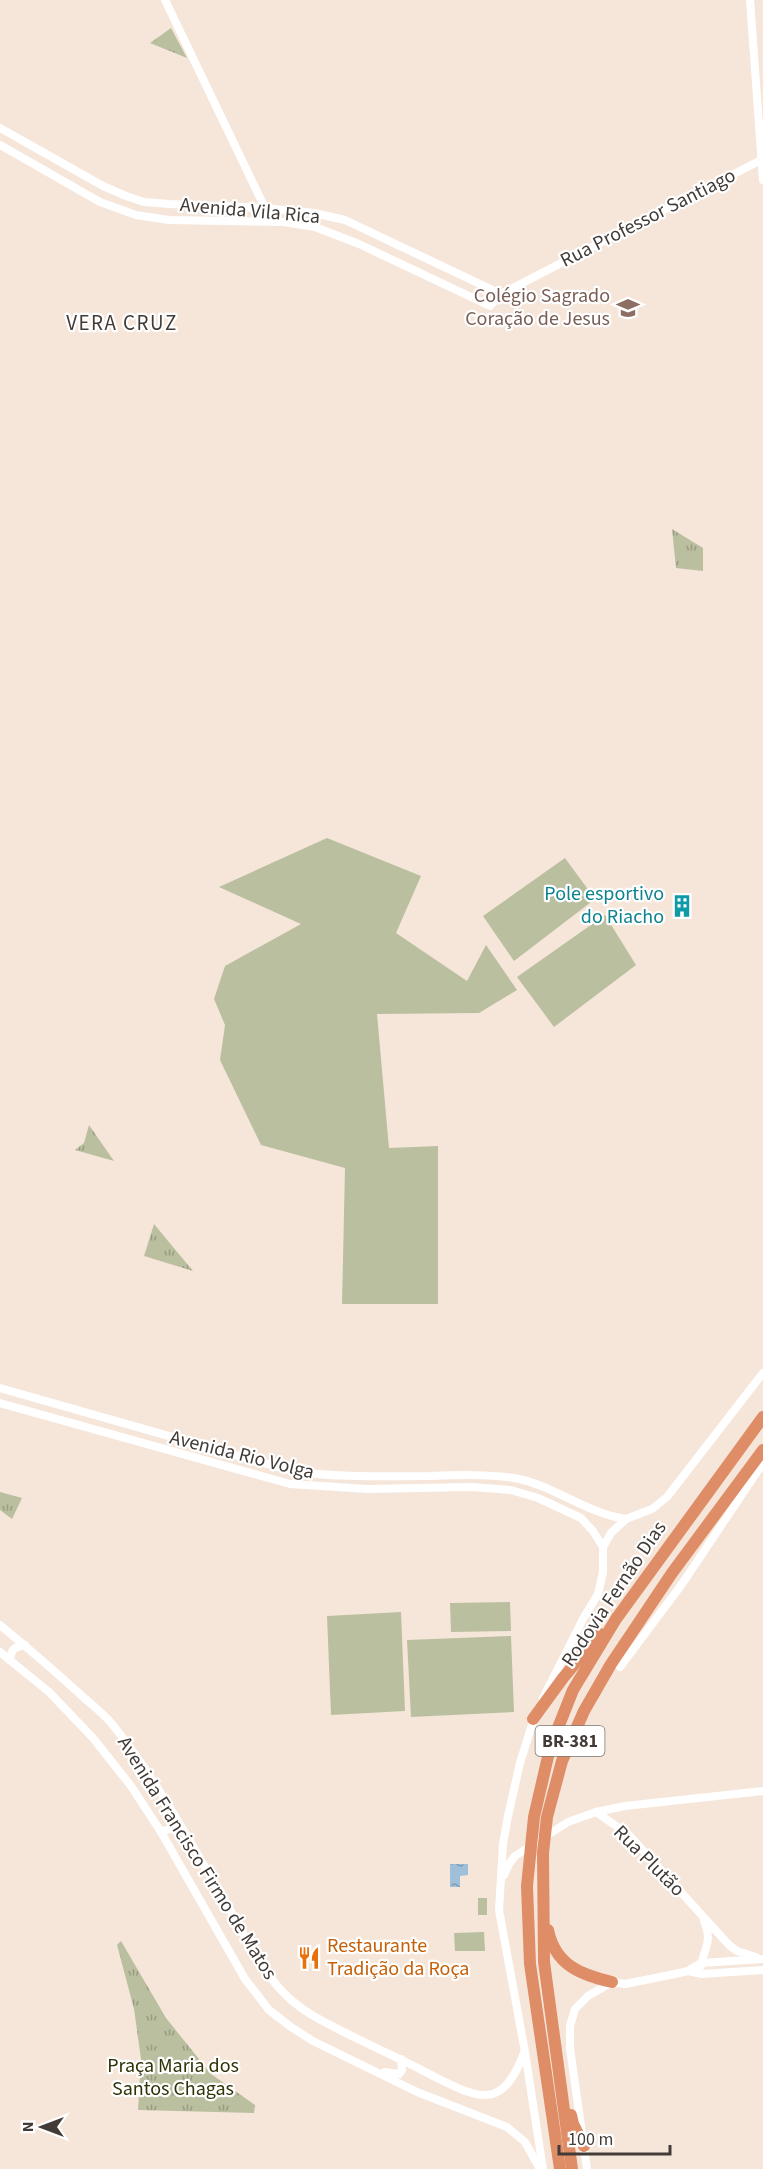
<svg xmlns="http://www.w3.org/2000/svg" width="763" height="2169" font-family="'Source Sans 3',sans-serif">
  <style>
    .green { fill: #babf9f }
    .park { fill: url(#park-tufts) }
    .water { fill: url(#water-ripples) }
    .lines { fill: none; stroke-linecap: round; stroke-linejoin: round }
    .minor { stroke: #fff; stroke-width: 8 }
    .highway { stroke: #df8d67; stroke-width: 12 }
    .labels { text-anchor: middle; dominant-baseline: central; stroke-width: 4.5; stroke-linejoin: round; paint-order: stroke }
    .shield { fill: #fff; stroke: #7b7673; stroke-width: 1.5 }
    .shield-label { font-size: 18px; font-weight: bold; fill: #423b37 }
    .street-label { font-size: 20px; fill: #423b37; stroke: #fff }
    .education-label { font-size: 20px; fill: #785e54; stroke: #fff; text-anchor: end }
    .culture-label { font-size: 20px; fill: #0d838f; stroke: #fff; text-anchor: end }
    .food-label { font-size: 20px; fill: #c56008; stroke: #fff; text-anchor: start }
    .park-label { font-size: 20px; fill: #2e3204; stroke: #fff }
    .neighbourhood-label { font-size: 21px; letter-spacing: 1.5px; fill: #423b37; stroke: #fff }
  </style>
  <defs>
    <pattern id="park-tufts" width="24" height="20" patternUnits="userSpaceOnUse" patternTransform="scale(1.5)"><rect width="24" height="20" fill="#babf9f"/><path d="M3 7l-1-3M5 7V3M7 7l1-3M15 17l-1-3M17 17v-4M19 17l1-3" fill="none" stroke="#999c82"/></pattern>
    <pattern id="water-ripples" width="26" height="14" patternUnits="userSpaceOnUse" patternTransform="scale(1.5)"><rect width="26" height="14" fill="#a0bfd9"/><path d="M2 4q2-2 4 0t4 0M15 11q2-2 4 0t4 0" fill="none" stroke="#849cb1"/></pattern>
  </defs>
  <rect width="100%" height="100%" fill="#f6e6da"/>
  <g class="green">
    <path d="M327,838L421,876L396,933L467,981L486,945L517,990L479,1013L377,1014L389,1148L438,1146V1304H342L345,1168L261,1145L220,1060L225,1025L214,999L225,966L301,924L219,887Z"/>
    <path d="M565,858L595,899L514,961L483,916Z"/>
    <path d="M605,915L636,965L554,1027L517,977Z"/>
    <path d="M510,1602L511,1631L451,1632L450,1603Z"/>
    <path d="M401,1612L405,1711L331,1715L327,1616Z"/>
    <path d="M511,1636L514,1712L411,1717L407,1640Z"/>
    <rect x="478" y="1898" width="9" height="17"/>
    <path d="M484,1932L485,1951H455L454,1933Z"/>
  </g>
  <g class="park">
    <path d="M171,28L187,58L150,43Z"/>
    <path d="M672,529L703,548V571L676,568Z"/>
    <path d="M89,1125L114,1161L75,1150L84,1143Z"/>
    <path d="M154,1224L193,1271L144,1256Z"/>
    <path d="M0,1492L22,1498L12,1519L0,1510Z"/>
    <path d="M121,1941L166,2018L211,2074L255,2105L254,2113L138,2110L141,2059L134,2009L117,1945Z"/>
  </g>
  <path class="water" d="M450,1864H468V1875L460,1876V1887H450Z"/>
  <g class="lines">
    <g class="minor">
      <path d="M165,0L265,208"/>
      <path d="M750,0L763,180"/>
      <path d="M0,128L103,186L126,196L144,202L169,204L265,208L314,213L345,220L501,294"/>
      <path d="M0,145L100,202L136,215L169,220L284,222L315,227L359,244L490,306L501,294L763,159"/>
      <path d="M0,1388L292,1471C338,1478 384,1476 431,1476C458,1475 486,1474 514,1478C554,1485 585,1513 626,1519"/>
      <path d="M0,1403L290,1484L367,1489L472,1487L511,1490L538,1498L581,1518L593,1531L603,1547"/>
      <path d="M0,1625C28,1648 56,1672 82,1696C92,1705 104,1714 112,1724C158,1781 192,1846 229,1908C245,1935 259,1966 280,1989C301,2013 332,2026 360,2040C384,2052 409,2063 433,2076C479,2099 502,2111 524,2053"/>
      <path d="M0,1652L49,1692L93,1738L131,1786L161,1832L245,1979L269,2010L291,2027L313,2041L417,2092L507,2127L525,2142L540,2169"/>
      <path d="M10,1660C11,1649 14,1647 25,1645"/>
      <path d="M620,1667L682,1584L763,1463"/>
      <path d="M543,1698L583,1619L598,1594L603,1572V1547L611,1533L626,1519L652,1509L667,1497L763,1373"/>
      <path d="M535,1715L520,1763L508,1816L503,1844L499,1910L525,2052L543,2169"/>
      <path d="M596,1812L629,1835L729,1945L737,1951L756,1957"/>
      <path d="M161,1832L172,1828L179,1824"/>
      <path d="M504,1875L509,1864L515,1856L568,1822L596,1812L625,1806L763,1791"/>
      <path d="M701,1966C704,1947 713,1943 704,1921"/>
      <path d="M688,1971L702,1974L763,1970"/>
      <path d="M385,2072L399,2074L402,2070L401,2059"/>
      <path d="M587,2169L570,2048V2026L575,2009L588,1996L612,1982L625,1984L675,1974L688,1971L701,1963L763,1959"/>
    </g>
    <g class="highway">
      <path d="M533,1719L563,1678L600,1634"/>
      <path d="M548,1930C555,1965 581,1975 612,1982"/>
      <path d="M571,2115L573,2124L584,2146"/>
      <path d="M560,2169L530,1964L527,1886L534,1817L550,1748L573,1690L616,1619L763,1417"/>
      <path d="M572,2169L544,1962L543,1853L547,1817L562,1761L584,1711L611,1664L672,1573L763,1450"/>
    </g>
  </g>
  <defs>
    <g id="school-bare" transform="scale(1.8)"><path d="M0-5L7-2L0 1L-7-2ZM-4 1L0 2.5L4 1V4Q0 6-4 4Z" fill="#8d6e63" stroke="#fff" stroke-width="2.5" paint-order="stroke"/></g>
    <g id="building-bare" transform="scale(1.8)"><path d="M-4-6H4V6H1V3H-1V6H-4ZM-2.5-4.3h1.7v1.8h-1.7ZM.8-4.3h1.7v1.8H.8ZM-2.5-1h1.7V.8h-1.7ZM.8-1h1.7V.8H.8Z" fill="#0f9aa8" stroke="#fff" stroke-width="2.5" paint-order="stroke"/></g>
    <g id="restaurant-bare" transform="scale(1.8)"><path d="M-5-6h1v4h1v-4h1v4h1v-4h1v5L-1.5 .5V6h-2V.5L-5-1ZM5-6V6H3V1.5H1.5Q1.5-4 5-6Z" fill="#e8710a" stroke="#fff" stroke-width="2.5" paint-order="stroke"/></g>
  </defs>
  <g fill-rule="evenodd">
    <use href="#school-bare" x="628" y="308"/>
    <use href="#building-bare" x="682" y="906"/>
    <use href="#restaurant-bare" x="309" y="1958"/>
  </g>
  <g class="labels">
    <rect class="shield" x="535.5" y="1726" width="69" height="30" rx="4.5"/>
    <g class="shield-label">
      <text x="570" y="1741">BR-381</text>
    </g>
    <g class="street-label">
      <text transform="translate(250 211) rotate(5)">Avenida Vila Rica</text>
      <text transform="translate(648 218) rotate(-27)">Rua Professor Santiago</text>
      <text transform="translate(242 1455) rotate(14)">Avenida Rio Volga</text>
      <text transform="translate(614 1594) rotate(-56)">Rodovia Fernão Dias</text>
      <text transform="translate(197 1858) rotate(58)">Avenida Francisco Firmo de Matos</text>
      <text transform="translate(649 1861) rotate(45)">Rua Plutão</text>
    </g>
    <g class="education-label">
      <text x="610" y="296">Colégio Sagrado<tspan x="610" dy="23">Coração de Jesus</tspan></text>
    </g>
    <g class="culture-label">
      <text x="664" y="894">Pole esportivo<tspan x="664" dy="23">do Riacho</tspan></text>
    </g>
    <g class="food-label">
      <text x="327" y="1946">Restaurante<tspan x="327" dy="23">Tradição da Roça</tspan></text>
    </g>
    <g class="park-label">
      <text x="173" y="2066">Praça Maria dos<tspan x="173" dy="23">Santos Chagas</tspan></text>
    </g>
    <g class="neighbourhood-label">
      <text x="122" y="323">VERA CRUZ</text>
    </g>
  </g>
  <g transform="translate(42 2127) rotate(270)" stroke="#ffffff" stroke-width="4.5" paint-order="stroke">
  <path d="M0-4.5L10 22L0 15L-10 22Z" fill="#423b37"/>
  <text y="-9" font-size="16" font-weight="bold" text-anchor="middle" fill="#423b37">N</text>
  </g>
  <path d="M559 2145v9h111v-9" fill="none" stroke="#423b37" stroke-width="3"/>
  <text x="568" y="2145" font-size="18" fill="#423b37" stroke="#ffffff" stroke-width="4.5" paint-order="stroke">100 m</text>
</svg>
